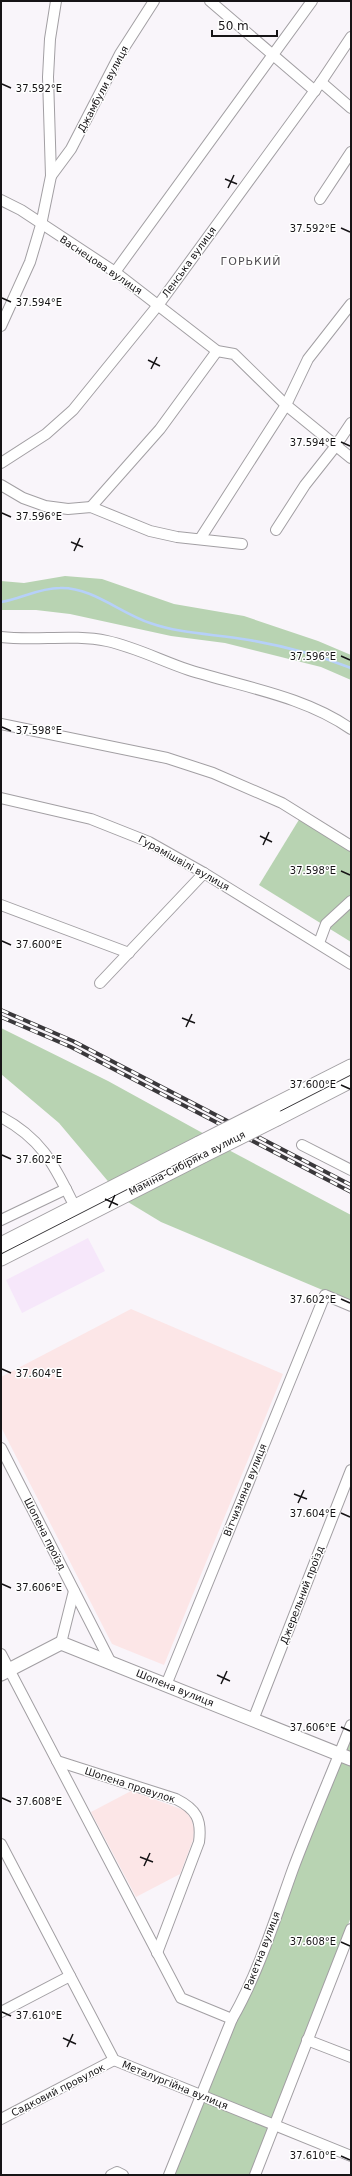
<svg xmlns="http://www.w3.org/2000/svg" width="352" height="2176" font-family="'DejaVu Sans',sans-serif">
  <style>
    .industrial { fill: #f6e7fa }
    .education { fill: #fce6e7 }
    .green { fill: #b8d3b2 }
    .lines { fill: none; stroke-linecap: round; stroke-linejoin: round }
    .stream { stroke: #b6d0f9; stroke-width: 2.5 }
    .minor-casing { stroke: #a29fa3; stroke-width: 12 }
    .tertiary-casing { stroke: #a29fa3; stroke-width: 15 }
    .secondary-casing { stroke: #a29fa3; stroke-width: 17 }
    .minor { stroke: #fff; stroke-width: 10 }
    .tertiary { stroke: #fff; stroke-width: 13 }
    .secondary { stroke: #fff; stroke-width: 15 }
    .tram { stroke: #3a383b; stroke-width: 1 }
    .rail-casing { stroke: #3a383b; stroke-width: 4 }
    .rail { stroke: #fff; stroke-width: 2.5; stroke-dasharray: 8; stroke-linecap: butt }
    .secondary-bridge-casing { stroke: #a29fa3; stroke-width: 17; stroke-linecap: butt }
    .secondary-bridge { stroke: #fff; stroke-width: 15 }
    .ticks { fill: none; stroke: #161416; stroke-width: 1.5 }
    .labels { text-anchor: middle; dominant-baseline: central; stroke-width: 3; stroke-linejoin: round; paint-order: stroke }
    .street-label { font-size: 10px; fill: #161416; stroke: #fff }
    .neighbourhood-label { font-size: 11px; letter-spacing: 1px; fill: #504d51; stroke: #fff }
    .ticks-label { font-size: 10px; text-anchor: middle; fill: #161416; stroke: #fff; stroke-width: 3; stroke-linejoin: round; paint-order: stroke }
  </style>
  <rect width="100%" height="100%" fill="#f9f5fa"/>
  <path class="industrial" d="M88,1238L105,1271L22,1313L6,1280Z"/>
  <g class="education">
    <path d="M131,1309L283,1374L164,1665L112,1644L1,1427V1377Z"/>
    <path d="M131,1791L184,1810L191,1818L194,1829L193,1840L180,1874L136,1897L91,1812Z"/>
  </g>
  <g class="green">
    <path d="M65,576L102,579L174,604L244,616L318,641L351,655V680L321,667L225,643L171,636L70,614L36,610H1V581L24,583Z"/>
    <path d="M300,818L351,850V942L259,885Z"/>
    <path d="M1,1028L108,1081L208,1136L112,1186L59,1123L1,1074Z"/>
    <path d="M225,1148L351,1215V1302L161,1222L123,1199Z"/>
    <path d="M351,1735V1917L251,2175H172Z"/>
  </g>
  <g class="lines">
    <path class="stream" d="M1,602C21,599 38,588 60,588C92,587 120,613 150,623C181,634 216,634 249,640C284,646 318,655 351,668"/>
    <g class="minor-casing">
      <g id="minor">
        <path d="M210,1L315,91"/>
        <path d="M321,82L351,108"/>
        <path d="M51,176L71,149L120,54L154,1"/>
        <path d="M320,199L351,152"/>
        <path d="M1,200L21,210L115,272L217,351L234,354L286,405L351,458"/>
        <path d="M115,272L312,1"/>
        <path d="M1,326L30,262L41,225L51,176L48,77L50,39L56,1"/>
        <path d="M1,463L46,434L73,410L159,304L321,82L351,37"/>
        <path d="M1,485L23,498L45,506L68,509L91,507L150,531L177,537L242,544"/>
        <path d="M91,507L160,429L217,351"/>
        <path d="M276,530L305,485L335,447L351,423"/>
        <path d="M200,539L286,405L308,359L351,304"/>
        <path d="M1,637C35,641 74,634 107,641C135,647 162,661 189,670C243,687 304,696 351,729"/>
        <path d="M1,724L167,758L213,773L282,803L351,846"/>
        <path d="M1,798L91,819L149,842L204,873L351,964"/>
        <path d="M1,905L129,953"/>
        <path d="M319,943L326,924L351,901"/>
        <path d="M100,983L204,873"/>
        <path d="M1,1117C46,1141 56,1170 78,1213"/>
        <path d="M302,1145L351,1170"/>
        <path d="M1,1220L66,1189"/>
        <path d="M1,1448L111,1663"/>
        <path d="M61,1643L74,1591"/>
        <path d="M1,1654L181,1998L232,2019"/>
        <path d="M166,1685L325,1295L351,1306"/>
        <path d="M253,1720L351,1470"/>
        <path d="M57,1761L176,1799C196,1809 202,1819 199,1842L157,1953"/>
        <path d="M1,1844L114,2060L351,2156"/>
        <path d="M1,2012L70,1976"/>
        <path d="M307,2040L351,2057"/>
        <path d="M1,2119L114,2060"/>
        <path d="M111,2175L117,2172L123,2175"/>
        <path d="M169,2175L232,2019C259,1972 275,1919 293,1869C311,1821 332,1773 351,1725"/>
        <path d="M255,2175L351,1929"/>
      </g>
    </g>
    <g class="tertiary-casing">
      <path id="tertiary" d="M1,1674L61,1643L351,1759"/>
    </g>
    <g class="secondary-casing">
      <g id="secondary">
        <path d="M272,1107L351,1067"/>
        <path d="M277,1118L351,1080"/>
        <path d="M1,1245L199,1144"/>
        <path d="M1,1258L205,1154"/>
      </g>
    </g>
    <use href="#minor" class="minor"/>
    <use href="#tertiary" class="tertiary"/>
    <use href="#secondary" class="secondary"/>
    <path class="tram" d="M1,1254L351,1075"/>
    <g class="rail-casing">
      <g id="rail">
        <path d="M1,1010L73,1041L351,1185"/>
        <path d="M1,1017L71,1047L351,1192"/>
      </g>
    </g>
    <use href="#rail" class="rail"/>
    <g class="secondary-bridge-casing">
      <g id="secondary-bridge">
        <path d="M199,1144L272,1107"/>
        <path d="M205,1154L277,1118"/>
      </g>
    </g>
    <use href="#secondary-bridge" class="secondary-bridge"/>
  </g>
  <path class="ticks" d="M2,84L11,88M225,179L237,184M228,188L234,175M341,228L350,232M2,298L11,302M148,360L160,366M151,369L157,357M341,442L350,446M2,513L11,517M71,542L83,547M74,551L80,538M341,656L350,660M2,727L11,731M260,836L272,842M263,845L269,832M341,871L350,875M2,941L11,945M182,1018L195,1023M186,1027L192,1014M341,1085L350,1089M2,1155L11,1159M105,1199L118,1205M109,1208L115,1195M341,1299L350,1303M2,1369L11,1373M294,1494L307,1499M298,1503L304,1490M341,1513L350,1517M2,1584L11,1588M217,1675L230,1681M221,1684L227,1671M341,1727L350,1731M2,1798L11,1802M140,1857L153,1862M144,1866L150,1853M341,1942L350,1946M2,2012L11,2016M63,2038L76,2044M67,2047L73,2034M341,2156L350,2160"/>
  <g class="labels">
    <g class="street-label">
      <text transform="translate(103 89) rotate(-62)">Джамбули вулиця</text>
      <text transform="translate(189 262) rotate(-54)">Ленська вулиця</text>
      <text transform="translate(101 265) rotate(34)">Васнецова вулиця</text>
      <text transform="translate(184 863) rotate(29)">Гурамішвілі вулиця</text>
      <text transform="translate(187 1163) rotate(-27)">Маміна-Сибіряка вулиця</text>
      <text transform="translate(245 1490) rotate(-68)">Вітчизняна вулиця</text>
      <text transform="translate(45 1534) rotate(63)">Шопена проїзд</text>
      <text transform="translate(302 1595) rotate(-69)">Джерельний проїзд</text>
      <text transform="translate(175 1688) rotate(22)">Шопена вулиця</text>
      <text transform="translate(130 1785) rotate(18)">Шопена провулок</text>
      <text transform="translate(262 1951) rotate(-69)">Ракетна вулиця</text>
      <text transform="translate(175 2085) rotate(22)">Металургійна вулиця</text>
      <text transform="translate(58 2090) rotate(-27)">Садковий провулок</text>
    </g>
    <g class="neighbourhood-label">
      <text x="251" y="261">ГОРЬКИЙ</text>
    </g>
  </g>
  <g class="ticks-label">
    <text x="39" y="92">37.592°E</text>
    <text x="313" y="232">37.592°E</text>
    <text x="39" y="306">37.594°E</text>
    <text x="313" y="446">37.594°E</text>
    <text x="39" y="520">37.596°E</text>
    <text x="313" y="660">37.596°E</text>
    <text x="39" y="734">37.598°E</text>
    <text x="313" y="874">37.598°E</text>
    <text x="39" y="948">37.600°E</text>
    <text x="313" y="1088">37.600°E</text>
    <text x="39" y="1163">37.602°E</text>
    <text x="313" y="1303">37.602°E</text>
    <text x="39" y="1377">37.604°E</text>
    <text x="313" y="1517">37.604°E</text>
    <text x="39" y="1591">37.606°E</text>
    <text x="313" y="1731">37.606°E</text>
    <text x="39" y="1805">37.608°E</text>
    <text x="313" y="1945">37.608°E</text>
    <text x="39" y="2019">37.610°E</text>
    <text x="313" y="2159">37.610°E</text>
  </g>
  <rect width="352" height="2176" fill="none" stroke="#161416" stroke-width="4"/>
  <path d="M212 30v6h65v-6" fill="none" stroke="#161416" stroke-width="2"/>
  <text x="218" y="30" font-size="12" fill="#161416" stroke="#ffffff" stroke-width="3" paint-order="stroke">50 m</text>
</svg>
